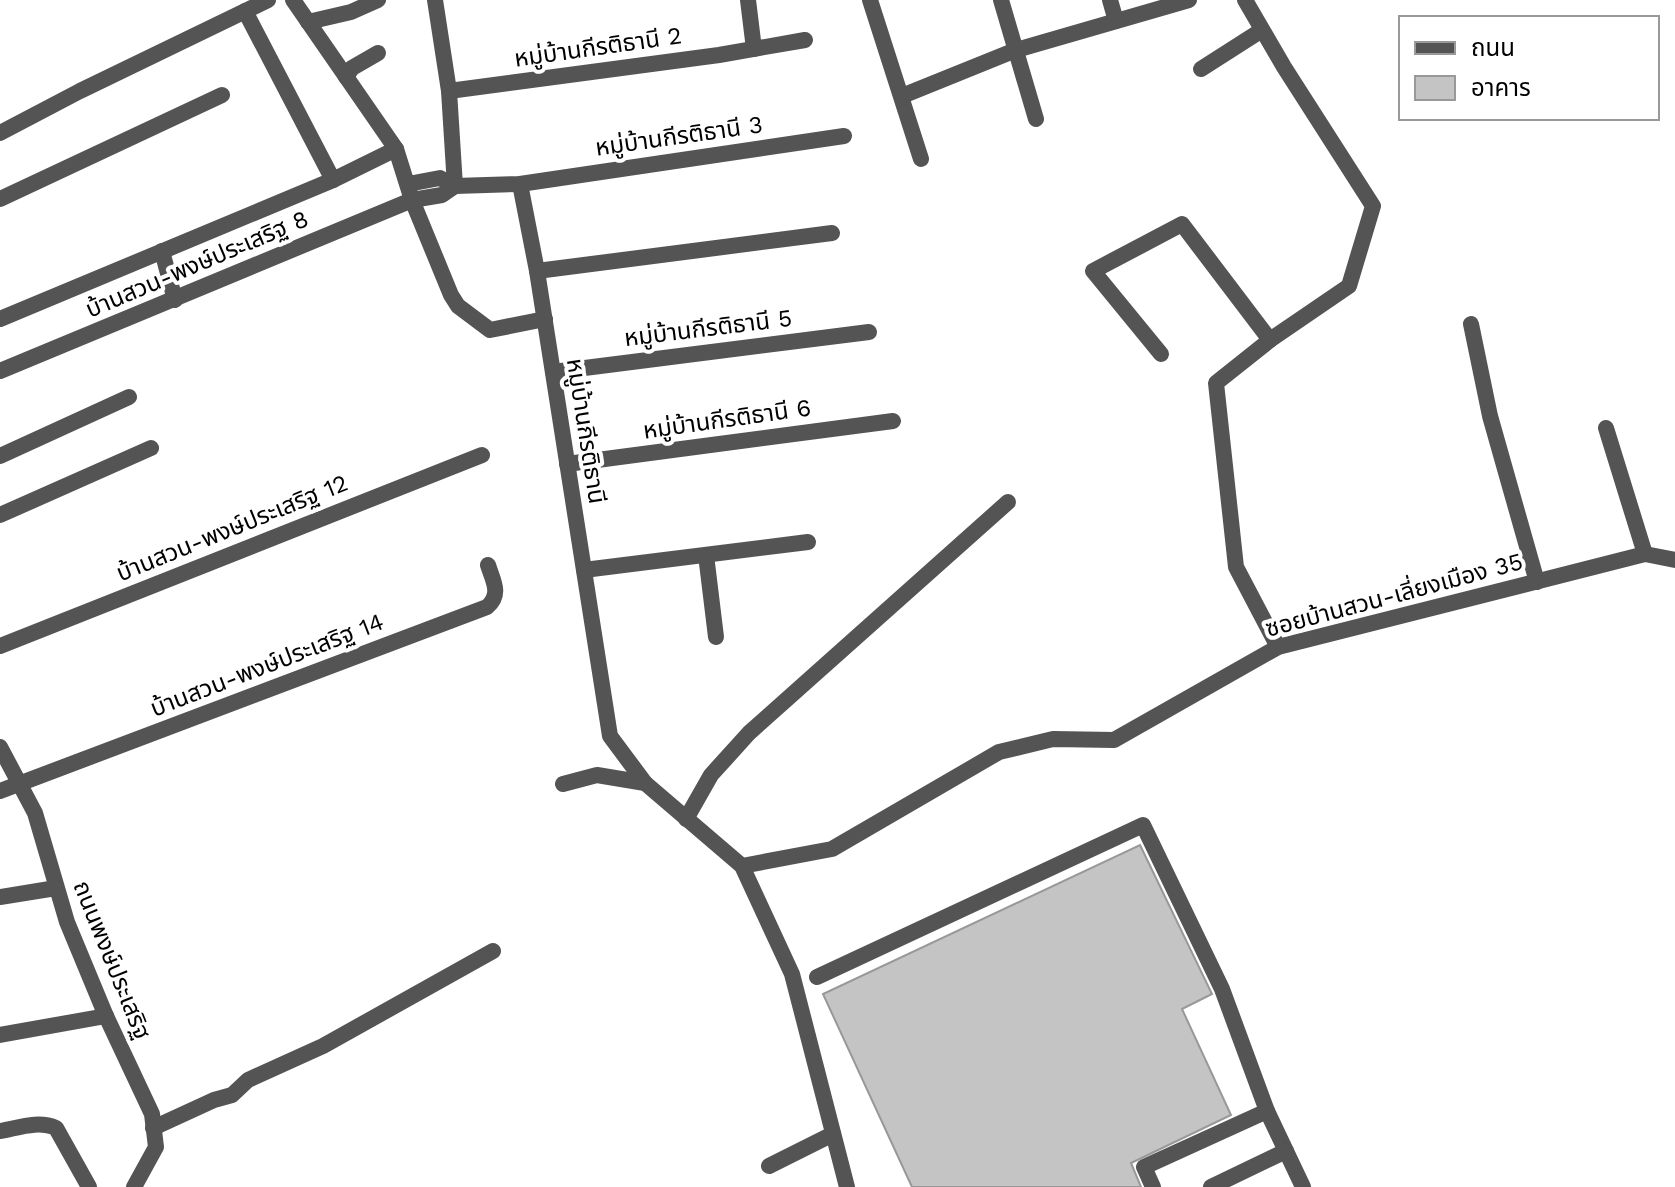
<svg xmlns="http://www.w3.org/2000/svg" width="1675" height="1187" font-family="'Work Sans','Noto Sans Thai',sans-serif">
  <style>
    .building { fill: #c4c4c4; stroke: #989898; stroke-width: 2 }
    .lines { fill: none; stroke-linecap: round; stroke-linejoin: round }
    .minor { stroke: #545454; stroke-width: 16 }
    .labels { text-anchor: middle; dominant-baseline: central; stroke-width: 8; stroke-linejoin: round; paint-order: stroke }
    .street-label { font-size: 24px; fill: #000; stroke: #fff }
  </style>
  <rect width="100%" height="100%" fill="#fff"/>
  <path class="building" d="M1140,845L1212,994L1182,1009L1231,1115L1131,1163L1141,1187H912L823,994Z"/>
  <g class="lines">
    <g class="minor">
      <path d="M293,0L396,149L412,200L451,295L458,306L490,330L545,319"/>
      <path d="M435,0L449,91L455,186"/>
      <path d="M748,0L754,49"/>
      <path d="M870,0L921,159"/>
      <path d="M1001,0L1036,119"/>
      <path d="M1110,0L1116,21"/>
      <path d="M1245,0L1284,67L1373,206L1349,286L1270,340L1216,383L1236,567L1278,647"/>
      <path d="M245,11L333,180L396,149"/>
      <path d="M308,22L351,12L378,0"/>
      <path d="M1201,69L1262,30"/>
      <path d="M346,77L352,68L378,53"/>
      <path d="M449,91L719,55L805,40"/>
      <path d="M902,96L1016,50L1189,0"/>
      <path d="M0,133L80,91L268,0"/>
      <path d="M408,184L440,178L455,186"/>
      <path d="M520,184L537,271L610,736L645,783"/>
      <path d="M0,199L222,95"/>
      <path d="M162,251L175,300"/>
      <path d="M537,271L832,233"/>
      <path d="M0,319L333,180"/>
      <path d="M1471,324L1490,416L1537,582"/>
      <path d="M1161,354L1093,271L1182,224L1270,340"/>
      <path d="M0,371L412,200L442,195L455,186L520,184L844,136"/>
      <path d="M553,372L869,332"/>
      <path d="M1606,428L1645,554"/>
      <path d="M0,456L129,397"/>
      <path d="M567,464L893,421"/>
      <path d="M0,515L151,448"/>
      <path d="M706,555L716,637"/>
      <path d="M584,570L808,542"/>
      <path d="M0,646L482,455"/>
      <path d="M0,747L35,813L67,922L106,1016L152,1114L156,1147L134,1187"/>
      <path d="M563,784L597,775L645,783L742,866L792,974L847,1187"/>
      <path d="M0,791L487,607C502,594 493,581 488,565"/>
      <path d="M686,819L711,775L749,733L1008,502"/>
      <path d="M742,866L832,849L999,752L1053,739L1114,740L1278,647L1645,554L1675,560"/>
      <path d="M0,897L56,888"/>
      <path d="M817,977L1143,825L1222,989L1267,1111L1303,1187"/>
      <path d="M0,1035L106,1016"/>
      <path d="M153,1128L214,1100L232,1095L248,1080L323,1046L493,951"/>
      <path d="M0,1131C18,1128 38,1120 56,1128L89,1187"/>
      <path d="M769,1166L833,1134"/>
      <path d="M1153,1187L1144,1167L1267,1111"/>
      <path d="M1211,1187L1286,1151"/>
    </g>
  </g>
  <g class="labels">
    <g class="street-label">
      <text transform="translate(598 47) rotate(-8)">หมู่บ้านกีรติธานี 2</text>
      <text transform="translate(679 136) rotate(-8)">หมู่บ้านกีรติธานี 3</text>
      <text transform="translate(197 264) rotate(-23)">บ้านสวน-พงษ์ประเสริฐ 8</text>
      <text transform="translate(708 328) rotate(-7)">หมู่บ้านกีรติธานี 5</text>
      <text transform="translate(727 419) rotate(-8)">หมู่บ้านกีรติธานี 6</text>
      <text transform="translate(586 431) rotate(81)">หมู่บ้านกีรติธานี</text>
      <text transform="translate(232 528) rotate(-22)">บ้านสวน-พงษ์ประเสริฐ 12</text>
      <text transform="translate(1394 595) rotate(-15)">ซอยบ้านสวน-เลี่ยงเมือง 35</text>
      <text transform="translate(267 665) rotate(-21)">บ้านสวน-พงษ์ประเสริฐ 14</text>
      <text transform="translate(112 960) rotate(68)">ถนนพงษ์ประเสริฐ</text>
    </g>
  </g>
  <rect x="1399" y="16" width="260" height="104" fill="#ffffff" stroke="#999999" stroke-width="2"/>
  <rect x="1415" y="42" width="40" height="12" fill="#545454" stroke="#999999" stroke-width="2"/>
  <text x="1471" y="56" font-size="24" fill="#000000">ถนน</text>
  <rect x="1415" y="76" width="40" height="24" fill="#c4c4c4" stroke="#999999" stroke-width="2"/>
  <text x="1471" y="96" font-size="24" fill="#000000">อาคาร</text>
</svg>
